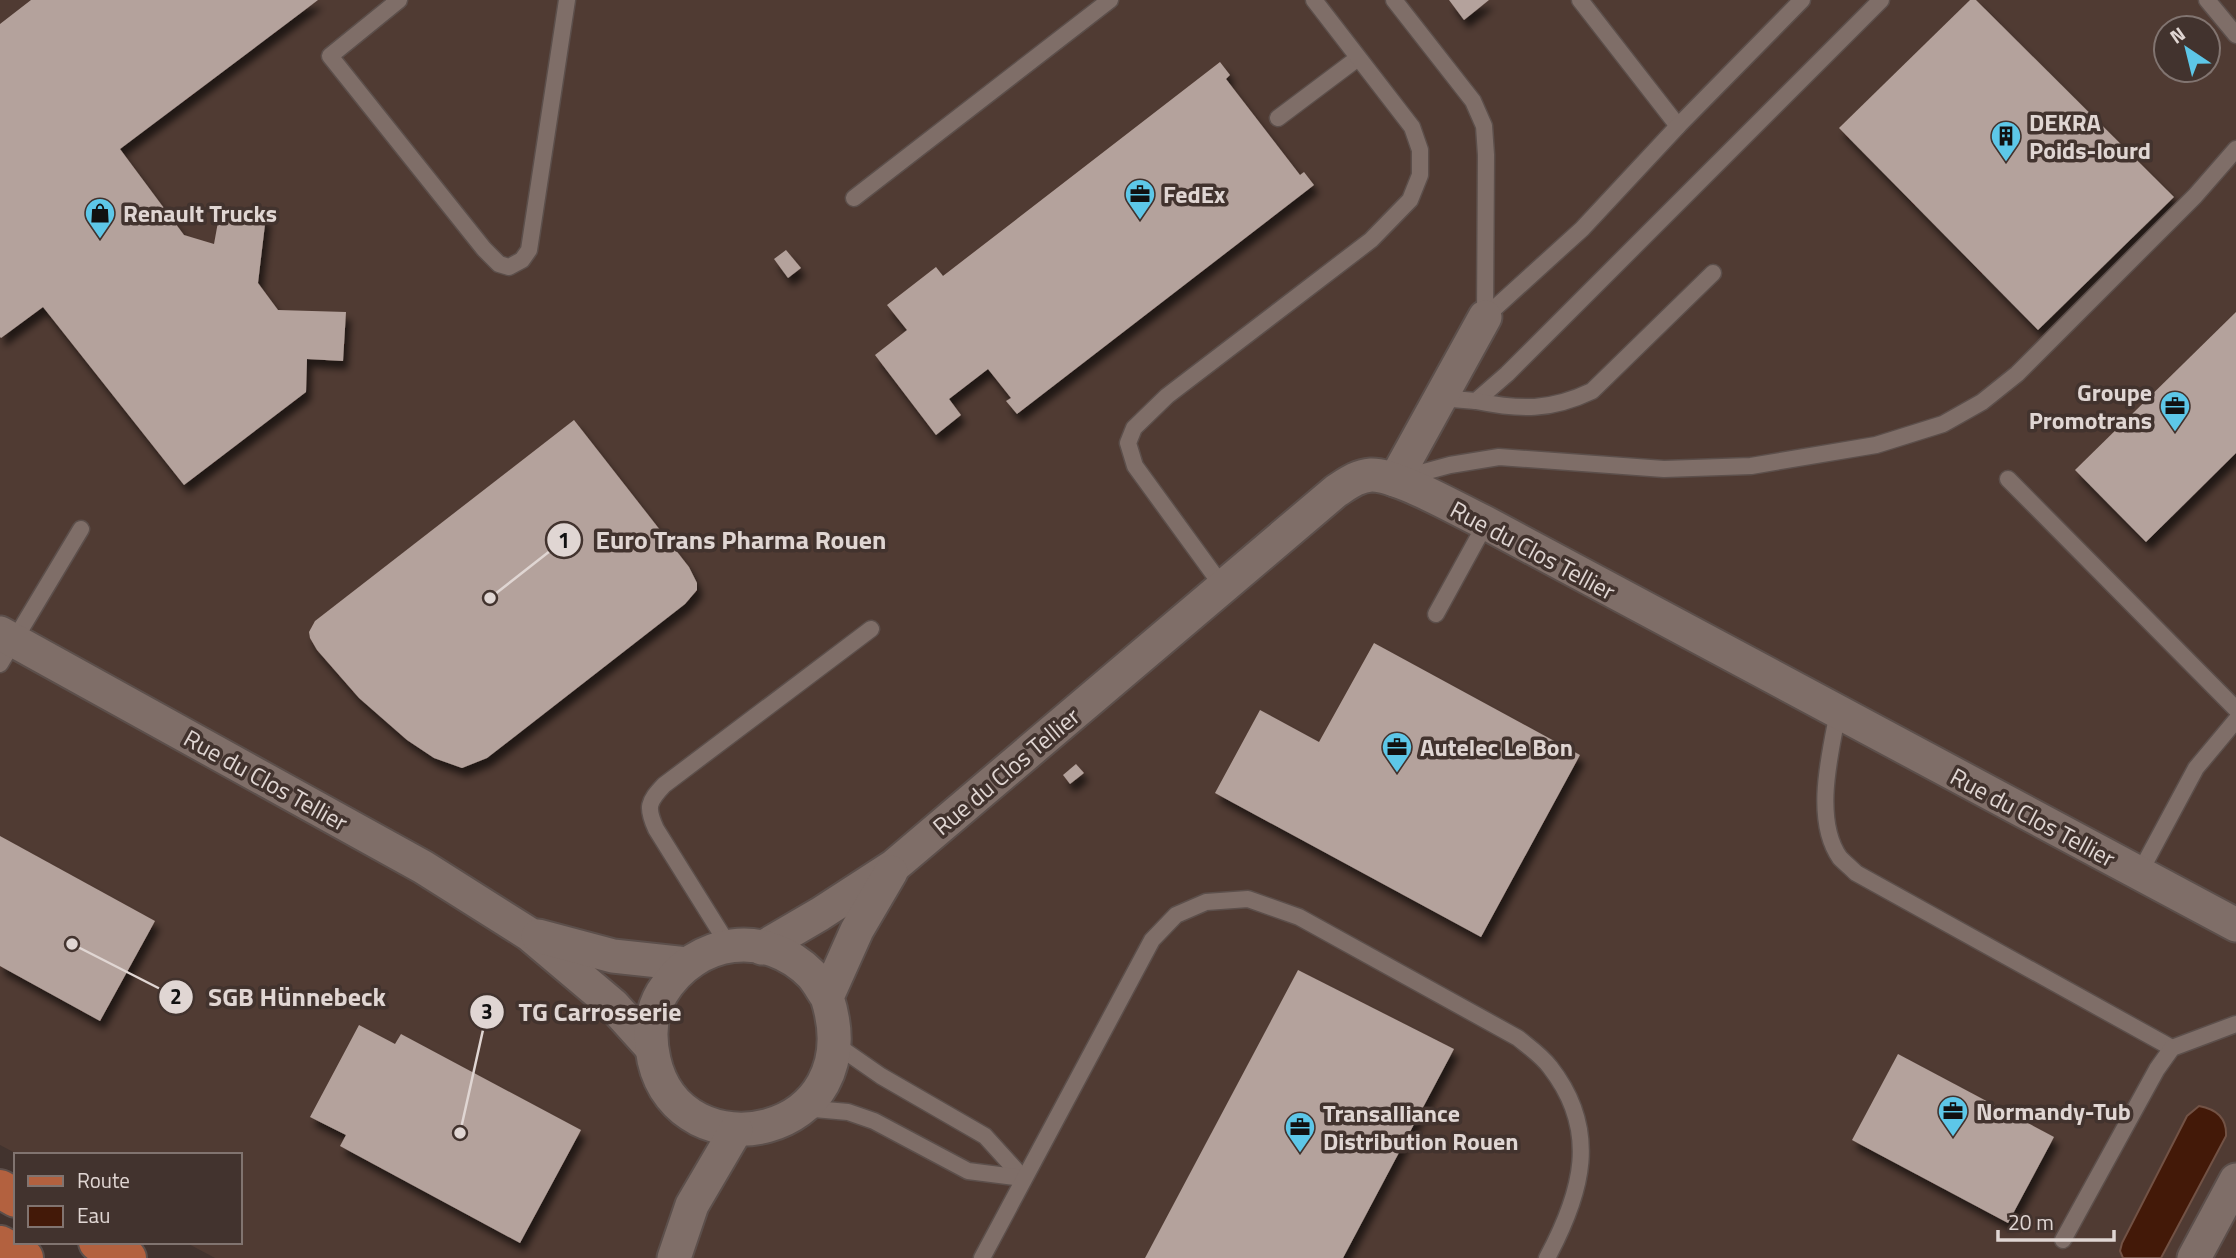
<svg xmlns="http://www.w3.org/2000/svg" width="2236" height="1258" font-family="'Titillium Web',sans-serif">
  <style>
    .built { fill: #503b33; fill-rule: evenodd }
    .water { fill: #431908; stroke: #725245; stroke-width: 2 }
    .building { fill: #b4a29c; filter: url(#shadow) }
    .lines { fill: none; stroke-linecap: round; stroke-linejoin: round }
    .lane-casing { stroke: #5c4f4b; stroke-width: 19 }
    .street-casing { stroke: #5c4f4b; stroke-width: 37 }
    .primary-casing { stroke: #5c4f4b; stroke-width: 42 }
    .lane { stroke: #7f6e68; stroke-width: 16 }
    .street { stroke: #7f6e68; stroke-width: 33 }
    .primary { stroke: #b3613f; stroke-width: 38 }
    .labels { text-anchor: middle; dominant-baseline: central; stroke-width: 7; stroke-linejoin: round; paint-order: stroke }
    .poi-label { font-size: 24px; font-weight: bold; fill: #e0d6d3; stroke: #42332e; text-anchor: start }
    .street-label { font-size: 24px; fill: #e0d6d3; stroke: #42332e }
    .leader { fill: none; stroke: #e0d6d3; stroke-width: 2.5 }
    .callout-dot { fill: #e0d6d3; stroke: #42332e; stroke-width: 2.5 }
    .mark-label { font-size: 21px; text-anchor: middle; font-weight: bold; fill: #111 }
    .callout-label { font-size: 26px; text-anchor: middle; font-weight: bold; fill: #e0d6d3; stroke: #42332e; stroke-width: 7; stroke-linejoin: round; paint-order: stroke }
  </style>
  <defs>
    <filter id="shadow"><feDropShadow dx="4.5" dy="8" stdDeviation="3.5" flood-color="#0009"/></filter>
  </defs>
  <rect width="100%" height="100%" fill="#42332e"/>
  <path class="built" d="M0,0H2236V1258H215L185,1242H240V1155H19L0,1145ZM2166,28H2208V70H2166Z"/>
  <path class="water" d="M2199,1106C2216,1109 2227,1118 2226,1136L2161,1258H2123L2120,1251L2122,1243L2187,1116Z"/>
  <g class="building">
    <path d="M31,0H318L120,149L184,235L214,244L220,211L266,216L258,283L278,310L346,312L343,361L307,359L306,392L184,485L43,307L1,338L0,337V24Z"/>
    <path d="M1449,0H1489L1464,20Z"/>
    <path d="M1970,0H1976L2174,197L2038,330L1839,128Z"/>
    <path d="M1220,62L1230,75L1226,79L1300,175L1304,172L1314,185L1017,414L1006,401L1011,398L988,369L949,399L961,415L936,435L875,355L907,330L887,305L936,267L943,276Z"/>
    <path d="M786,250L801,268L788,278L774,259Z"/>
    <path d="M2236,312V453L2146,542L2075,470Z"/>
    <path d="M574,420L689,567L697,583V590L685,604L487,758L462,768L434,758L407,740L359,698L317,650L310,638L309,632L315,621Z"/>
    <path d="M1374,643L1580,755L1481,937L1215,793L1260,710L1319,742Z"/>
    <path d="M1076,764L1084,773L1070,784L1063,775Z"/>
    <path d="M0,836L155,921L100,1021L0,966Z"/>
    <path d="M1298,970L1454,1049L1343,1258H1145Z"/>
    <path d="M359,1025L395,1044L401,1034L581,1130L520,1243L340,1146L346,1135L310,1117Z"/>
    <path d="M1898,1054L2054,1137L2008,1223L1852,1140Z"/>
  </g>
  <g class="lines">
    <g class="lane-casing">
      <g id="lane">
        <path d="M399,0L330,56L484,249L499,264L509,267L522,260L529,250L567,0"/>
        <path d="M1394,0L1473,101L1484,126L1486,155L1485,317"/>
        <path d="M1580,0L1678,126"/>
        <path d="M2207,0L2236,35"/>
        <path d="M1278,118L1358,58"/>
        <path d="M854,198L1110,0"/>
        <path d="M1485,317L1582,229L1678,126L1802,0"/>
        <path d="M1440,398L1476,401L1507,374L1881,0"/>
        <path d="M1476,401C1520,410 1550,411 1592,391L1713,273"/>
        <path d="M1402,478L1450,465L1499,457L1664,469L1751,466L1876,445L1943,424L1982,402L2017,374L2195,196L2236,149"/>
        <path d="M2008,479L2236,709"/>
        <path d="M1223,587L1135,466L1128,443L1134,428L1167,396L1371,240L1410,200L1420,175V150L1412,127L1314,0"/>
        <path d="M1436,614L1486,523"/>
        <path d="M0,664L81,529"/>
        <path d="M1838,712C1830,754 1813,820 1840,858C1845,863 1851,868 1856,873L2172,1048"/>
        <path d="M2139,874L2196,768L2236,720"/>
        <path d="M729,946L656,829C646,807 648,802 664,785L871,629"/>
        <path d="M835,1044L881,1076L985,1136L1023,1178"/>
        <path d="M803,1108L848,1112L874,1121L968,1171L1023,1178"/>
        <path d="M2063,1240L2157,1069L2172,1048L2236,1024"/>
        <path d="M982,1258L1152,940L1176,915L1206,902L1248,899L1299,917L1518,1038C1529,1047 1542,1056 1550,1067C1600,1131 1582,1193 1547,1258"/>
      </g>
    </g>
    <g class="street-casing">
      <g id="street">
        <path d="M1395,480L1485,317"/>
        <path d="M0,633L423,867L529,934L613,1005L650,1046"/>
        <path d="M538,936L613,956L687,964"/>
        <path d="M762,948L820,914L894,866L1336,491C1347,484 1357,476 1371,475C1397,474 1460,511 1486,523L2236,925"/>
        <path d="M827,997C822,990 818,982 812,975C766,928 696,938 662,993C650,1013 649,1038 654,1060C680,1176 873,1140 827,997L857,930L891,872"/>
        <path d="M674,1258L692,1205L736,1130"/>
        <path d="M2194,1258L2236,1180"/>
      </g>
    </g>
    <g class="primary-casing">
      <g id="primary">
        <path d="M0,1189L16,1198"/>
        <path d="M98,1242L127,1258"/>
        <path d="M0,1245L24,1258"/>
      </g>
    </g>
    <use href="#lane" class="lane"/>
    <use href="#street" class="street"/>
    <use href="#primary" class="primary"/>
  </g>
  <defs>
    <g id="building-pin" transform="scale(1.575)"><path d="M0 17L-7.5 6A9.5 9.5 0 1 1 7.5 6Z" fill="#5dc7e8" stroke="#42332e"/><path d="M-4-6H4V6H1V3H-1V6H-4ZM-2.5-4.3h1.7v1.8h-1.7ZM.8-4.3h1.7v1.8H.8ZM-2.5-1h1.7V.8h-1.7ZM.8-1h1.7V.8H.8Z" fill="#111"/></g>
    <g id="office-pin" transform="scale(1.575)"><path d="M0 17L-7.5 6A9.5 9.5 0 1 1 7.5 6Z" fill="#5dc7e8" stroke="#42332e"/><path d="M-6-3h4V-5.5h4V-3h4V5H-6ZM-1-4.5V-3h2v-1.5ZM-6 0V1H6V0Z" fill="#111"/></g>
    <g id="shop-pin" transform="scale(1.575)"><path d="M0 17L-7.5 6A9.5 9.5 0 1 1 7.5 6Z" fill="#5dc7e8" stroke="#42332e"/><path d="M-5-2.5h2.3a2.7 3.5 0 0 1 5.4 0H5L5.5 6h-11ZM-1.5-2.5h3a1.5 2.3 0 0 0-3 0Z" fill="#111"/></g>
  </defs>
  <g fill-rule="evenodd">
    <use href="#building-pin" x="2006" y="136"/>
    <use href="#office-pin" x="1140" y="194"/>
    <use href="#shop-pin" x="100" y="213"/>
    <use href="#office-pin" x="2175" y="406"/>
    <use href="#office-pin" x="1397" y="747"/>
    <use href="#office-pin" x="1953" y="1111"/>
    <use href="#office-pin" x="1300" y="1127"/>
  </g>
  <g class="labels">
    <g class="poi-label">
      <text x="2029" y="122">DEKRA<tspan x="2029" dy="28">Poids-lourd</tspan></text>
      <text x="1163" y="194">FedEx</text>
      <text x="123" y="213">Renault Trucks</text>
      <text x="2152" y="392" text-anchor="end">Groupe<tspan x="2152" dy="28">Promotrans</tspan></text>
      <text x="1420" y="747">Autelec Le Bon</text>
      <text x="1976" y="1111">Normandy-Tub</text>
      <text x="1323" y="1113">Transalliance<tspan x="1323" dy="28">Distribution Rouen</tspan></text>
    </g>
    <g class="street-label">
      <text transform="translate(1533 550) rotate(28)">Rue du Clos Tellier</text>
      <text transform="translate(1006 771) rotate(-40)">Rue du Clos Tellier</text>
      <text transform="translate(266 780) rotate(29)">Rue du Clos Tellier</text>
      <text transform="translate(2033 817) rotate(28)">Rue du Clos Tellier</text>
    </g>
  </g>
  <path class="leader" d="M490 598L564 540M72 944L176 997M460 1133L487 1012"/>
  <g class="callout-dot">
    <circle cx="490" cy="598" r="7"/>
    <circle cx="72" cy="944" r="7"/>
    <circle cx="460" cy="1133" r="7"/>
    <circle cx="564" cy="540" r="18"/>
    <circle cx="176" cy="997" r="18"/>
    <circle cx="487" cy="1012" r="18"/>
  </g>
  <g class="mark-label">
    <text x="564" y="548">1</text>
    <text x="176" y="1004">2</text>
    <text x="487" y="1019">3</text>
  </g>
  <g class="callout-label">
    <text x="741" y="549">Euro Trans Pharma Rouen</text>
    <text x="297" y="1006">SGB Hünnebeck</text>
    <text x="600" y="1021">TG Carrosserie</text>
  </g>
  <rect x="14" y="1153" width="228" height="91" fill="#42332e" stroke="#817470" stroke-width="2"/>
  <rect x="28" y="1176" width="35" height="10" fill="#b3613f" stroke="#817470" stroke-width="2"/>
  <text x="77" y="1188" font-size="21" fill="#e0d6d3">Route</text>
  <rect x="28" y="1206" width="35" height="21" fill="#431908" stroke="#817470" stroke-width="2"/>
  <text x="77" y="1223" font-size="21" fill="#e0d6d3">Eau</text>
  <g transform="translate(2187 49) rotate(325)"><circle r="33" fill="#42332e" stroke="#817470" stroke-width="2"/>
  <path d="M0-5L12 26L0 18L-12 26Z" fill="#5dc7e8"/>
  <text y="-10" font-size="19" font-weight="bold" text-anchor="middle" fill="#e0d6d3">N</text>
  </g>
  <path d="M1998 1230v10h116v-10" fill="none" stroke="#e0d6d3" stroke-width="3.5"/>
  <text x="2008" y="1230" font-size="21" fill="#e0d6d3" stroke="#42332e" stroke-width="5" paint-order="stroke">20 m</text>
</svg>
